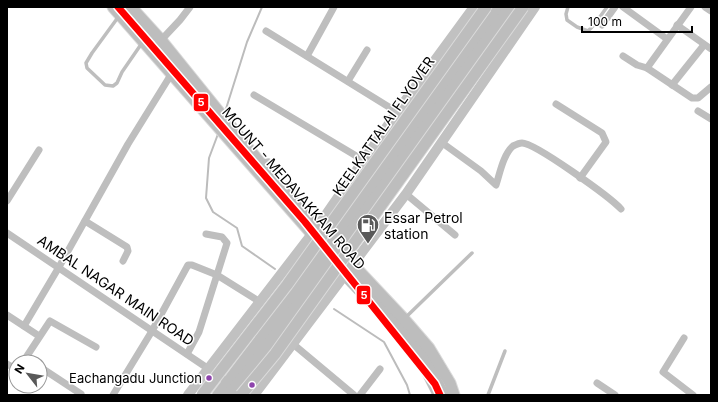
<svg xmlns="http://www.w3.org/2000/svg" width="718" height="402" font-family="Inter,sans-serif">
  <style>
    .lines { fill: none; stroke-linecap: round; stroke-linejoin: round }
    .stream { stroke: #bcbcbc; stroke-width: 2 }
    .primary-casing { stroke: #dbdbdb; stroke-width: 13 }
    .lane { stroke: #bebebe; stroke-width: 3.5 }
    .street { stroke: #bebebe; stroke-width: 7 }
    .secondary { stroke: #c1c1c1; stroke-width: 10 }
    .primary { stroke: #bdbdbd; stroke-width: 11 }
    .primary-bridge-casing { stroke: #dbdbdb; stroke-width: 13; stroke-linecap: butt }
    .primary-bridge { stroke: #bdbdbd; stroke-width: 11 }
    .metro-1-casing { stroke: #fff; stroke-width: 10 }
    .metro-1 { stroke: #f00; stroke-width: 7 }
    .bus-dot { fill: #8e44ad; stroke: #fff; stroke-width: 1.5 }
    .labels { text-anchor: middle; dominant-baseline: central; stroke-width: 3; stroke-linejoin: round; paint-order: stroke }
    .bus-label { font-size: 13px; fill: #000; stroke: #fff; text-anchor: end }
    .street-label { font-size: 14px; fill: #000; stroke: #fff }
    .poi-label { font-size: 14px; fill: #000; stroke: #fff; text-anchor: start }
    .line-badge { stroke: #fff; stroke-width: 1.5 }
    .badge-label { font-size: 11px; text-anchor: middle; font-weight: bold; fill: #fff }
  </style>
  <rect width="100%" height="100%" fill="#fff"/>
  <g class="lines">
    <g class="stream">
      <path d="M225,112L247,42L262,7"/>
      <path d="M218,134L209,158L206,198L213,212L237,228L242,246L275,269"/>
      <path d="M334,309L384,342L407,385L410,395"/>
    </g>
    <g class="primary-casing">
      <g id="primary">
        <path d="M113,7L326,250L387,313L422,354L444,395"/>
        <path d="M131,7L161,40L278,185L404,319L429,348L450,383L454,395"/>
        <path d="M218,395L308,275L500,7"/>
        <path d="M228,395L246,374L338,250L510,7"/>
      </g>
    </g>
    <g class="lane">
      <path d="M568,7L566,14L567,20L577,27L588,31L594,25L607,7"/>
      <path d="M119,16L92,53L86,63L87,68L105,85L113,86L117,83L122,72L142,43"/>
      <path d="M261,161L269,160L275,167L273,174"/>
      <path d="M281,185L288,183H290L297,189L294,199"/>
      <path d="M343,279L380,318L419,365L434,395"/>
      <path d="M405,318L472,253"/>
      <path d="M488,395L505,351"/>
    </g>
    <g class="street">
      <path d="M623,7L667,39"/>
      <path d="M705,7L711,11"/>
      <path d="M602,25L615,7"/>
      <path d="M677,25L711,49"/>
      <path d="M266,31L397,112"/>
      <path d="M150,52L180,20L190,7"/>
      <path d="M307,56L334,7"/>
      <path d="M623,56L637,65L647,68L692,98H698L711,87"/>
      <path d="M647,68L691,7"/>
      <path d="M348,81L367,50"/>
      <path d="M672,85L704,45"/>
      <path d="M254,95L363,160"/>
      <path d="M556,104L602,133L606,142L580,178"/>
      <path d="M698,111L711,119"/>
      <path d="M441,142L481,171L496,185C500,173 503,155 513,146C515,145 520,143 522,143C535,143 610,197 621,209"/>
      <path d="M406,194L455,235"/>
      <path d="M7,201L39,150"/>
      <path d="M85,221L127,247L128,251L123,261"/>
      <path d="M7,233L228,382"/>
      <path d="M7,315L39,336"/>
      <path d="M24,326L59,267L128,144L172,73"/>
      <path d="M684,338L663,372L693,395"/>
      <path d="M293,344L354,395"/>
      <path d="M187,354L199,332L227,243L222,237L206,234"/>
      <path d="M23,362L50,321L96,347"/>
      <path d="M7,364L16,369"/>
      <path d="M40,367L81,394"/>
      <path d="M597,383L615,395"/>
      <path d="M113,395L152,331L188,265H192L217,275L260,302"/>
      <path d="M360,395L380,369"/>
    </g>
    <g class="secondary">
      <path d="M188,395L318,226L397,112L474,7"/>
      <path d="M254,395L406,194L535,7"/>
    </g>
    <use href="#primary" class="primary"/>
    <g class="primary-bridge-casing">
      <g id="primary-bridge">
        <path d="M202,395L287,285L486,7"/>
        <path d="M241,395L275,354L523,7"/>
      </g>
    </g>
    <use href="#primary-bridge" class="primary-bridge"/>
    <g class="metro-1-casing">
      <path id="metro-1" d="M118,7L305,222L435,384L440,395"/>
    </g>
    <use href="#metro-1" class="metro-1"/>
  </g>
  <defs>
    <g id="fuel-pin" transform="scale(1.15)"><path d="M0 17L-7.5 6A9.5 9.5 0 1 1 7.5 6Z" fill="#595959" stroke="#fff"/><path d="M-5.5-6h7V0h2V4h1.3V-2.5L3-4.5l.8-.8L6-3V5H2.5V1h-1V6h-7ZM-4.2-4.7v3.2H.2V-4.7Z" fill="#fff"/></g>
  </defs>
  <g fill-rule="evenodd">
    <use href="#fuel-pin" x="368" y="225"/>
  </g>
  <g class="bus-dot">
    <circle cx="209" cy="378" r="3.5"/>
    <circle cx="252" cy="385" r="3.5"/>
  </g>
  <g class="labels">
    <g class="bus-label">
      <text x="202" y="378">Eachangadu Junction</text>
    </g>
    <g class="street-label">
      <text transform="translate(383 126) rotate(-55)">KEELKATTALAI FLYOVER</text>
      <text transform="translate(294 188) rotate(49)">MOUNT - MEDAVAKKAM ROAD</text>
      <text transform="translate(116 290) rotate(34)">AMBAL NAGAR MAIN ROAD</text>
    </g>
    <g class="poi-label">
      <text x="384" y="217">Essar Petrol<tspan x="384" dy="16">station</tspan></text>
    </g>
  </g>
  <g class="line-badge">
    <rect x="193" y="93" width="16" height="19" rx="4" fill="#f00"/>
    <rect x="356" y="285" width="15" height="20" rx="4" fill="#f00"/>
  </g>
  <g class="badge-label">
    <text x="201" y="106">5</text>
    <text x="364" y="299">5</text>
  </g>
  <rect width="718" height="402" fill="none" stroke="#000000" stroke-width="16"/>
  <g transform="translate(28 374) rotate(301)"><circle r="19" fill="#ffffff" stroke="#999999"/>
  <path d="M0-3L7 15L0 10L-7 15Z" fill="#595959"/>
  <text y="-6" font-size="11" font-weight="bold" text-anchor="middle" fill="#000000">N</text>
  </g>
  <path d="M582 26v6h110v-6" fill="none" stroke="#000000" stroke-width="2"/>
  <text x="588" y="26" font-size="12" fill="#000000" stroke="#ffffff" stroke-width="3" paint-order="stroke">100 m</text>
</svg>
